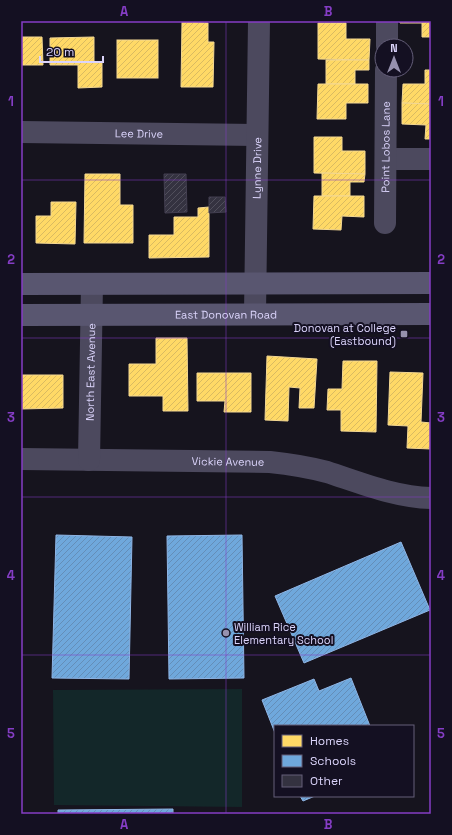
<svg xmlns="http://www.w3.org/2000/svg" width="452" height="835" font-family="'Space Grotesk',sans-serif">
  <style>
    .grass { fill: #132729 }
    .homes { fill: url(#homes-hatch); stroke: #f4d893 }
    .schools { fill: url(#schools-hatch); stroke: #8fb5e5 }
    .building { fill: url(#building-hatch); stroke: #433f51 }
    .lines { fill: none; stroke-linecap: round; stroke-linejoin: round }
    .street { stroke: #4c495e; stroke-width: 22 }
    .secondary { stroke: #595670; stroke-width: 22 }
    .grid { fill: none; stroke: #853dc5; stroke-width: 1; stroke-opacity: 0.55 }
    .poi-dot { fill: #9691ae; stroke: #141022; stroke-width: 1.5 }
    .labels { text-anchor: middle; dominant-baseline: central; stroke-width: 4; stroke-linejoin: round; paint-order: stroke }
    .street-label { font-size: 11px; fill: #dbd4fb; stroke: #141022 }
    .poi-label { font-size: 11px; fill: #dbd4fb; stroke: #141022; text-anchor: end }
    .neatline { fill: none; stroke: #853dc5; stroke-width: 1.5 }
    .grid-label { font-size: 13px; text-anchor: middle; font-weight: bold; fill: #853dc5 }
  </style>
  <defs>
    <pattern id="homes-hatch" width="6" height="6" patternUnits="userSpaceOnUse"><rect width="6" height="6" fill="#ffd966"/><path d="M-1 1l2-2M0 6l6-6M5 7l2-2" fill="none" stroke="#d9ba61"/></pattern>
    <pattern id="schools-hatch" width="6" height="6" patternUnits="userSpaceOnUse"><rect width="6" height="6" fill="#6fa8dc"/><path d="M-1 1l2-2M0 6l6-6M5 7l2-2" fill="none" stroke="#648eb8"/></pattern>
    <pattern id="building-hatch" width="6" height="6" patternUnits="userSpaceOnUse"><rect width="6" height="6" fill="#343240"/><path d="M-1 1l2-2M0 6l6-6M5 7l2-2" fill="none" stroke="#514f5c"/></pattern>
  </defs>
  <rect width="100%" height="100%" fill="#16141e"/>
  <path class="grass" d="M242,689V807L54,805L53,690Z"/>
  <g class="homes">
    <path d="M400,21H431V37H422V23H400Z"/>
    <path d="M182,22L208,23V42H214L213,87H181Z"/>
    <path d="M318,23H346V39H370L369,60L318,59Z"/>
    <path d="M21,37H42L43,65H21Z"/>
    <path d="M94,37V62H102V87L78,88V65H50V38Z"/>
    <rect x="117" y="40" width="41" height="38"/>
    <path d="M326,60H369V70H355V84H326Z"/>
    <path d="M425,70H431V104L402,103L403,84H425Z"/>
    <path d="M318,84H368V103H346V119H317Z"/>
    <path d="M402,103L431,104V139H425L426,125L402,124Z"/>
    <path d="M314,137H342V151H365V174L314,173Z"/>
    <path d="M322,173L365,174L364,182H350V196H322Z"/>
    <path d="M85,174H120V205H133V243H84Z"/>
    <path d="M314,196H364V217L342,216L341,230L313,229Z"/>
    <path d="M51,202H76L75,244L36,243V216H51Z"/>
    <path d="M209,207V257L149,258V235H174V217H198V208Z"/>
    <path d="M156,338H187L188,411H163V396H129V364H156Z"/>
    <path d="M267,356L317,359L314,408H299L300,388L289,387L288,421L265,420Z"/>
    <path d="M343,361H377L376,432L341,431V410H327L328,389H342Z"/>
    <path d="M390,372L423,373L421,422L431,423V449L407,448L408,426L388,425Z"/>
    <path d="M197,373H251V412H224L225,401H197Z"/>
    <path d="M21,375H63V408L21,409Z"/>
  </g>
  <g class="schools">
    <path d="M56,535L132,537L129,679L52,678Z"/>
    <path d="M242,535L244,678L169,679L167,536Z"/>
    <path d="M401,542L430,610L304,663L275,596Z"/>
    <path d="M351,678L370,726H275V733L262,700L314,679L319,691Z"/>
    <path d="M300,796H315L303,801Z"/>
    <path d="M173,809V814H58V810Z"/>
  </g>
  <g class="building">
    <path d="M164,174H186L187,212L165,213Z"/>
    <path d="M209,197H225L226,212L209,213Z"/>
  </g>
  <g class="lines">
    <g class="street">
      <path d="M387,46V21"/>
      <path id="s1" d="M21,132L257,135"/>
      <path d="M386,159H431"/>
      <path id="s2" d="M385,223L386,70"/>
      <path id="s3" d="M255,314L259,21"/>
      <path id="s4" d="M21,459L270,462C289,464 308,467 327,472C361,483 395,497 431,498"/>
      <path id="s5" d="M89,460L92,284"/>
    </g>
    <g class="secondary">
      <path d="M21,284L431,283"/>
      <path id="s6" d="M21,315L431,314"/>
    </g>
  </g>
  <path class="grid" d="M226,21V814M21,180H431M21,338H431M21,497H431M21,655H431"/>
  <g class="poi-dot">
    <rect x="400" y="330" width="8" height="8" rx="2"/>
    <circle cx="226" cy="633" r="4"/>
  </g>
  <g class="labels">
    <g class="street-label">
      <text stroke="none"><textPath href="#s1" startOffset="118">Lee Drive</textPath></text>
      <text stroke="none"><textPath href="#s2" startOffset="76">Point Lobos Lane</textPath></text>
      <text stroke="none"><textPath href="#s3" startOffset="146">Lynne Drive</textPath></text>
      <text stroke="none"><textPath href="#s6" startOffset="205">East Donovan Road</textPath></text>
      <text stroke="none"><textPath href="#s5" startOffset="88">North East Avenue</textPath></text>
      <text stroke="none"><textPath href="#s4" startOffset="207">Vickie Avenue</textPath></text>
    </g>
    <g class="poi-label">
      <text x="396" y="328">Donovan at College<tspan x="396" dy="13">(Eastbound)</tspan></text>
      <text x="234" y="627" text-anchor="start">William Rice<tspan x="234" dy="13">Elementary School</tspan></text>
    </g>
  </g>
  <rect width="452" height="835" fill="none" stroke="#141022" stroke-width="44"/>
  <rect x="274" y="725" width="140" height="72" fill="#141022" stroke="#645e79"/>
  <rect x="282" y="735" width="20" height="12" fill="#ffd966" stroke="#645e79"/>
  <text x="310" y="745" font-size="12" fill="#dbd4fb">Homes</text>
  <rect x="282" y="755" width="20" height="12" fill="#6fa8dc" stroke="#645e79"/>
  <text x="310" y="765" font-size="12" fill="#dbd4fb">Schools</text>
  <rect x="282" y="775" width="20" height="12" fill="#343240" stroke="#645e79"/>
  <text x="310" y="785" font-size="12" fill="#dbd4fb">Other</text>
  <g transform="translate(394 58)"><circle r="19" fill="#141022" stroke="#645e79"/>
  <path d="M0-3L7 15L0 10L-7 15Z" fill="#9691ae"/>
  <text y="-6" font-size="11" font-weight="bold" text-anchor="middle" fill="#dbd4fb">N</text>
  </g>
  <path d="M40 56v6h63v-6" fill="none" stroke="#dbd4fb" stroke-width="2"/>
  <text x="46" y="56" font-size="12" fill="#dbd4fb" stroke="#141022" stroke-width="3" paint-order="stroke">20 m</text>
  <rect x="22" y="22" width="408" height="791" class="neatline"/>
  <g class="grid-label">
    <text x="124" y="16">A</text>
    <text x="328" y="16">B</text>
    <text x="11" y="106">1</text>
    <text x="441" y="106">1</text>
    <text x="11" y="264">2</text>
    <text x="441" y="264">2</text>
    <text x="11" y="422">3</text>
    <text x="441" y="422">3</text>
    <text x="11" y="580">4</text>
    <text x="441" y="580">4</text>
    <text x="11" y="738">5</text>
    <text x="441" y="738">5</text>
    <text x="124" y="829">A</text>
    <text x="328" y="829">B</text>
  </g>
</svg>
